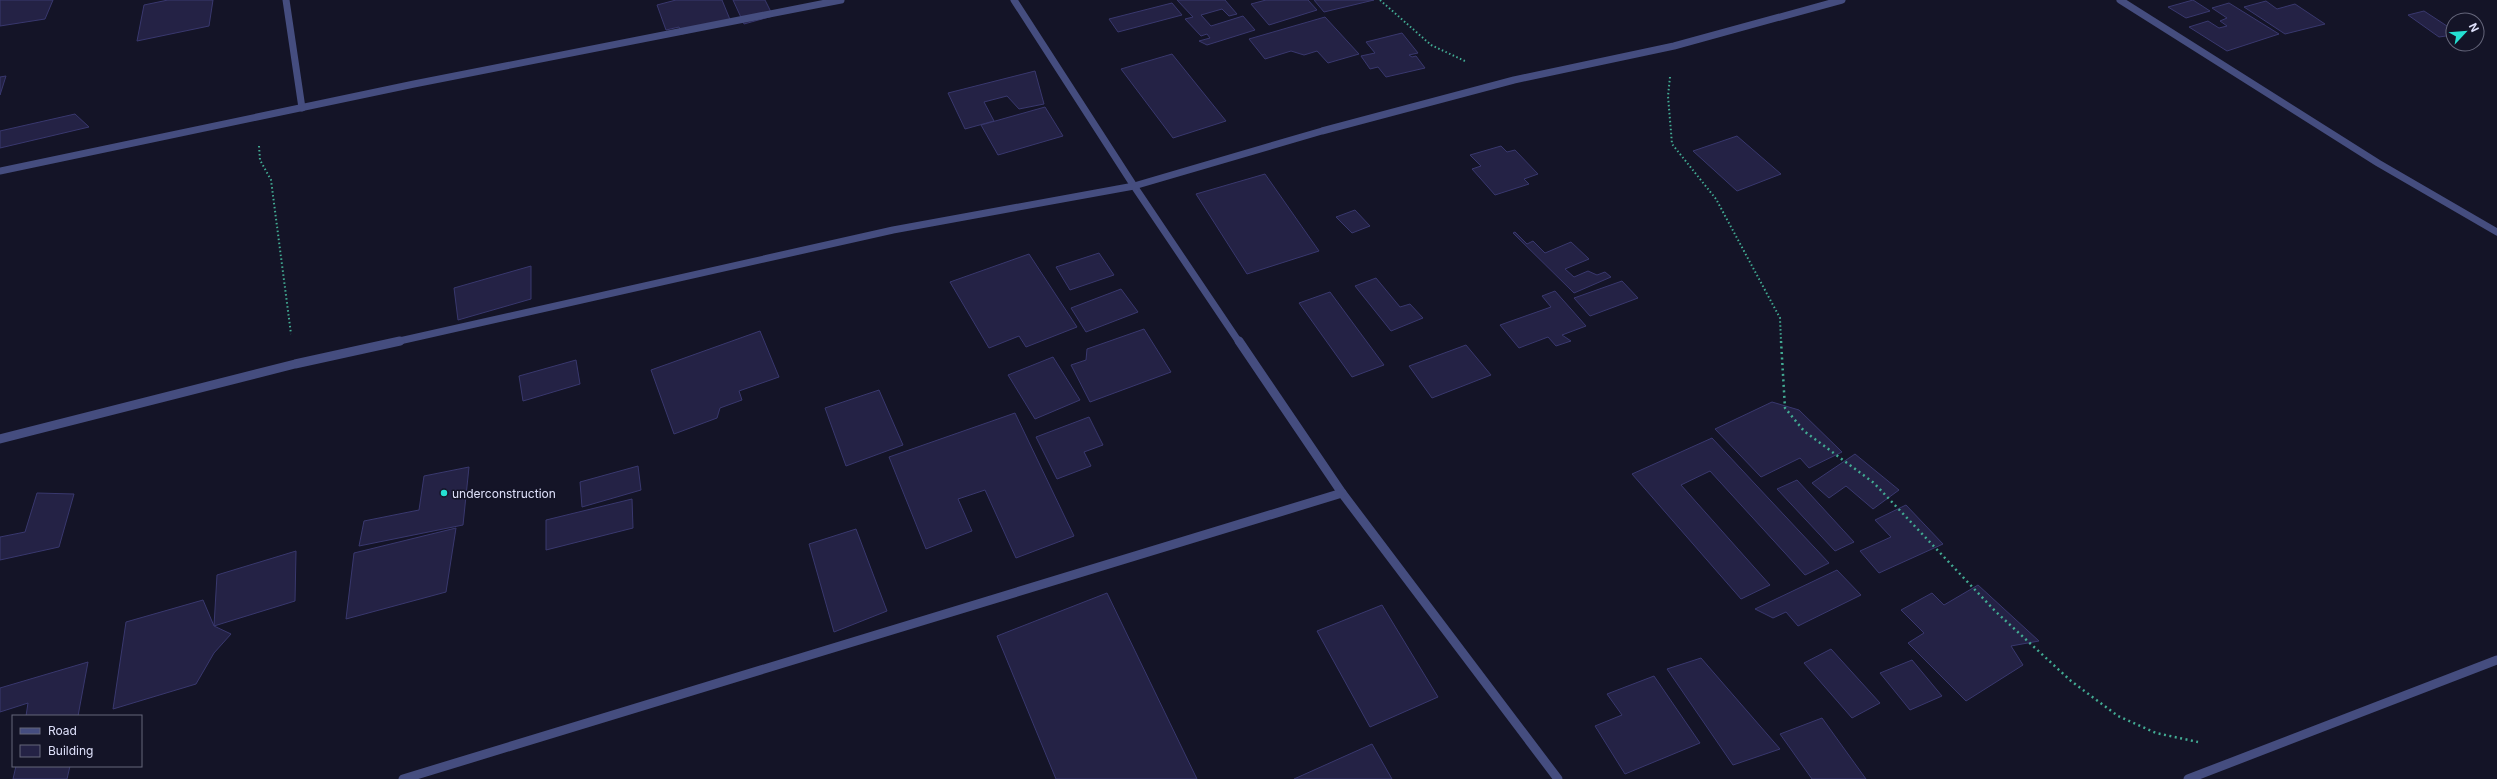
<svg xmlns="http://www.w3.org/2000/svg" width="2497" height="779" font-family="Inter,sans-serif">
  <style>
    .building { fill: #242245; stroke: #39386e }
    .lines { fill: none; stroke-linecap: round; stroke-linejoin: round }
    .path-far1 { stroke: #42ab93; stroke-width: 2; stroke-dasharray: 1.5 2.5; stroke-linecap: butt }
    .path { stroke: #42ab93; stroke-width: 2.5; stroke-dasharray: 2 3.5; stroke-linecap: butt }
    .minor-far1 { stroke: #454d7f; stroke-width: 7 }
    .minor { stroke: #454d7f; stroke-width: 9 }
    .poi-dot { fill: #25e0d3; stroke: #141427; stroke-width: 1.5 }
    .labels { text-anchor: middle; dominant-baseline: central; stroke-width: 3; stroke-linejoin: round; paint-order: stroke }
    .poi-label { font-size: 12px; fill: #dee0fa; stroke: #141427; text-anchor: start }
  </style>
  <rect width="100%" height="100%" fill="#141427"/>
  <g class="building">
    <path d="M0,0H53L45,19L0,26Z"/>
    <path d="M168,0H213L209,26L137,41L144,5Z"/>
    <path d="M676,0H722L731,22L682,34L679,27L666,30L657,5Z"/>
    <path d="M733,0H765L773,16L744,24Z"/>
    <path d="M1177,0H1225L1237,14L1229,16L1222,9L1201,15L1211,26L1243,16L1255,30L1207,45L1199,41L1210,38L1207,34L1201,36L1185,19L1193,17Z"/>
    <path d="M1266,0H1308L1317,10L1269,25L1251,4Z"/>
    <path d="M1314,0H1374L1324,12Z"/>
    <path d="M2193,0L2210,11L2186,18L2168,7Z"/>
    <path d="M2266,1L2277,9L2295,4L2325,24L2285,34L2244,7Z"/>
    <path d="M1172,3L1182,15L1118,32L1109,19Z"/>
    <path d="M2229,3L2279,34L2227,51L2189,27L2208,21L2219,28L2227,26L2220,21L2227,18L2212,8Z"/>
    <path d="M2424,11L2453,30V35L2439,37L2408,15Z"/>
    <path d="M1325,17L1359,54L1328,63L1317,51L1304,55L1291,51L1265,59L1249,39Z"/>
    <path d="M1402,33L1418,53L1409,55L1412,57L1416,56L1425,68L1386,77L1378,67L1370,69L1361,56L1375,53L1366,42Z"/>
    <path d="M1172,54L1226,121L1173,138L1121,69Z"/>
    <path d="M1035,71L1044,104L1019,109L1007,96L984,102L994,121L965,129L948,93Z"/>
    <path d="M6,76L0,95V77Z"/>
    <path d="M1045,107L1063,136L998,155L981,125Z"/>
    <path d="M75,114L89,127L0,148V131Z"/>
    <path d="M1737,136L1781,174L1737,191L1693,151Z"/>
    <path d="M1501,146L1507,152L1515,150L1538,174L1524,179L1529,184L1495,195L1472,169L1481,166L1470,155Z"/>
    <path d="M1265,174L1319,251L1247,274L1196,194Z"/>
    <path d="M1355,210L1370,226L1352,233L1336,217Z"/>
    <path d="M1515,232L1527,244L1533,241L1545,253L1571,242L1589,259L1565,269L1574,277L1588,271L1597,275L1605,272L1611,277L1574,293L1513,233Z"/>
    <path d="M1099,253L1114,275L1070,290L1056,267Z"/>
    <path d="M1029,254L1077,327L1026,347L1019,336L989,348L950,282Z"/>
    <path d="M531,266V299L458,320L454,288Z"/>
    <path d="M1376,278L1400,307L1410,304L1423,318L1391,331L1355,286Z"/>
    <path d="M1622,281L1638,298L1590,316L1574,298Z"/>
    <path d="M1121,289L1138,312L1086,332L1071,308Z"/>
    <path d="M1555,291L1586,326L1562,335L1571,341L1556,346L1548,337L1519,348L1500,325L1551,307L1542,296Z"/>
    <path d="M1330,292L1384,365L1352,377L1299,303Z"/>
    <path d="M1144,329L1171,372L1090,402L1071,365L1086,360L1087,349Z"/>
    <path d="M760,331L779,377L739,391L742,400L720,408L717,418L674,434L651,370Z"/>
    <path d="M1466,345L1491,375L1432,398L1409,366Z"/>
    <path d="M1053,357L1080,400L1035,419L1008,375Z"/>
    <path d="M576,360L580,384L523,401L519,376Z"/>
    <path d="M879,390L903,445L846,466L825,408Z"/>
    <path d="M1772,402L1799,410L1842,452L1809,468L1800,458L1761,477L1715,429Z"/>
    <path d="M1015,413L1074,536L1016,558L985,490L958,499L972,531L926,549L889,457Z"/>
    <path d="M1089,417L1103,445L1084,452L1091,466L1057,479L1036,437Z"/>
    <path d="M1712,438L1829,563L1805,575L1710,471L1681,485L1770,585L1741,599L1632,474Z"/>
    <path d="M1855,454L1899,490L1873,509L1846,486L1829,498L1812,483Z"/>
    <path d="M638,466L641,490L582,507L580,482Z"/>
    <path d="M469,467L463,525L359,546L364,521L419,510L424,476Z"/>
    <path d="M1797,480L1854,542L1835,551L1777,489Z"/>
    <path d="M37,493L74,494L59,547L0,560V537L25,532Z"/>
    <path d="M632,499L633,528L546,550V520Z"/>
    <path d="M1906,505L1943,544L1879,573L1860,551L1891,537L1875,520Z"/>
    <path d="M456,528L446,592L346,619L354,553Z"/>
    <path d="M856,529L887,611L834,632L809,544Z"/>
    <path d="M296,551L295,601L214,626L217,575Z"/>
    <path d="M1837,570L1861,595L1798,626L1786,612L1773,618L1755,609Z"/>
    <path d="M1978,585L2039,641L2011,646L2023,665L1966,701L1908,643L1924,633L1901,610L1932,593L1944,605Z"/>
    <path d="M1107,593L1197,779H1056L997,636Z"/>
    <path d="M203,600L214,626L231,634L214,653L196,684L113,709L126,622Z"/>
    <path d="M1382,605L1438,697L1370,727L1317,631Z"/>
    <path d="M1831,649L1880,703L1852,718L1804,663Z"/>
    <path d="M1701,658L1780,749L1733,765L1667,669Z"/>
    <path d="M1912,660L1942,696L1910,710L1880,673Z"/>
    <path d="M88,662L78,716H26L28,703L0,712V688Z"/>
    <path d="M1654,676L1700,743L1625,774L1595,726L1622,715L1607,694Z"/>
    <path d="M1822,718L1866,779H1812L1780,734Z"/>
    <path d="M1372,744L1392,779H1294Z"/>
    <path d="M16,766H70L67,779H13Z"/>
  </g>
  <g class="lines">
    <g class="path-far1">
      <path d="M1380,0L1431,45L1467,62"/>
      <path d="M1670,77L1668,96L1672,144L1716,199L1780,318L1781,342"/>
      <path d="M259,146L260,160L271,180L291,334"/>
    </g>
    <path class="path" d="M1781,341L1785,408L1804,431L1874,483L1995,611L2071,681L2118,716L2156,733L2198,742"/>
    <g class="minor-far1">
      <path d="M286,0L302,108"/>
      <path d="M1014,0L1134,186L1239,342"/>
      <path d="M2120,0L2378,163L2497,232"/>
      <path d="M0,171L414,84L841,0"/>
      <path d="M395,342L893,230L1134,186L1322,131L1514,80L1674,46L1842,0"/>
    </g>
    <g class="minor">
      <path d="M1239,341L1342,493L1558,779"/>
      <path d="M0,439L295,364L400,341"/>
      <path d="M403,779L1342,493"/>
      <path d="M2188,779L2497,660"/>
    </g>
  </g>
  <circle class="poi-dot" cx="444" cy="493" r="4"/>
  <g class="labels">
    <g class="poi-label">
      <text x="452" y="493">underconstruction</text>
    </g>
  </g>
  <rect x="12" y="715" width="130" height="52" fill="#141427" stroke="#65667b"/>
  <rect x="20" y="728" width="20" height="6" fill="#454d7f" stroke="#65667b"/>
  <text x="48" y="735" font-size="12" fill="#dee0fa">Road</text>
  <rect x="20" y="745" width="20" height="12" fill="#242245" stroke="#65667b"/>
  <text x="48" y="755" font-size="12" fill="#dee0fa">Building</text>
  <g transform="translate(2465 32) rotate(64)"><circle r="19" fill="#141427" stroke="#65667b"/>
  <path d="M0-3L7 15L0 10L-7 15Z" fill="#25e0d3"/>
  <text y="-6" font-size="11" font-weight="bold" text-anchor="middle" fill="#dee0fa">N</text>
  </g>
</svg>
